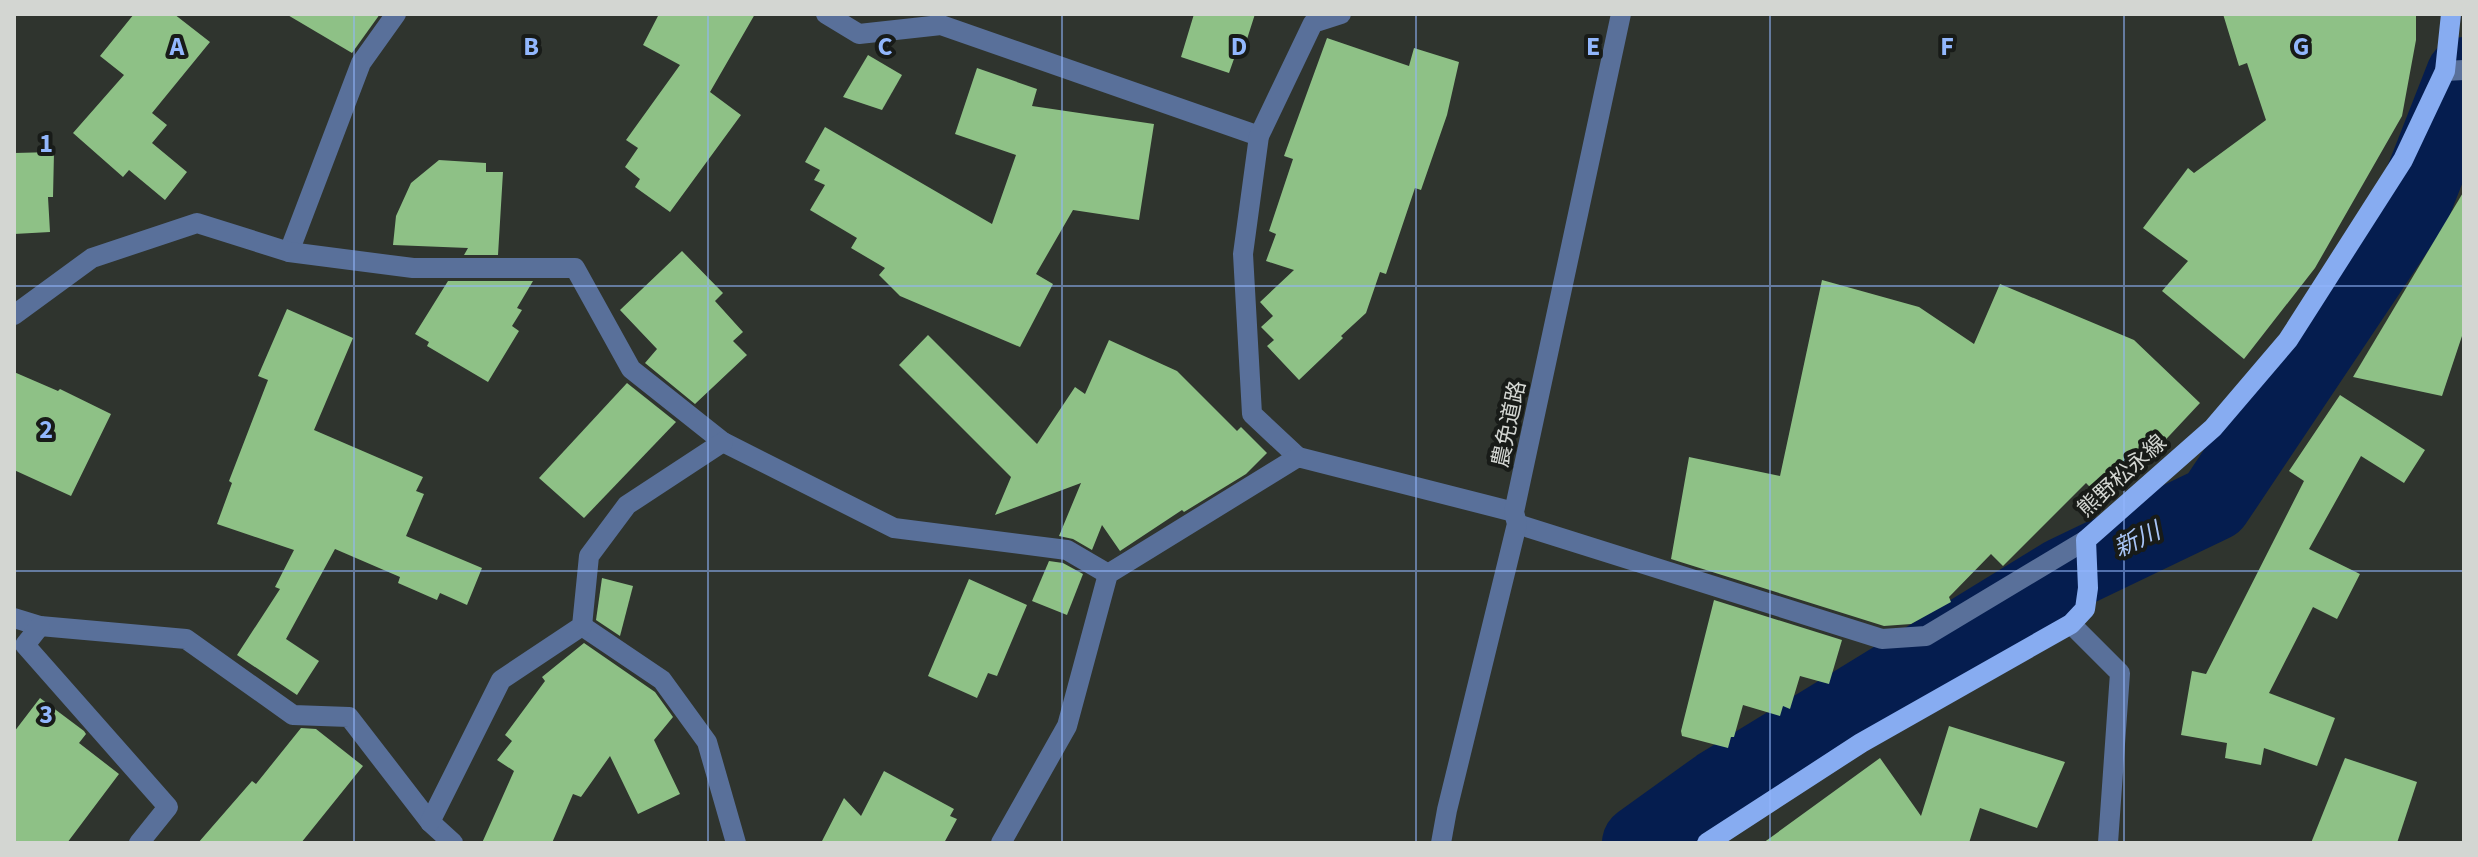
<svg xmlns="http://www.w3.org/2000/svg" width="2478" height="857" font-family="'Source Sans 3','Noto Sans JP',sans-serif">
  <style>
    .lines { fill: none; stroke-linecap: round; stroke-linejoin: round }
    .river { stroke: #051d4f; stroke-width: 76 }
    .building { fill: #8ec186 }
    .minor { stroke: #59709a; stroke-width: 20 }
    .major { stroke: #87acf1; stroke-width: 20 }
    .grid { fill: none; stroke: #92b7fd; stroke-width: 2; stroke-opacity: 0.55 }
    .labels { text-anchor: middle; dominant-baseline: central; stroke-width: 8; stroke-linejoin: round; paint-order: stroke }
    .street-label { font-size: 22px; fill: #d3d6d2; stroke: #181b18 }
    .water-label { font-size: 24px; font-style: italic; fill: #a8c4f6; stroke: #181b18 }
    .grid-label { font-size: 26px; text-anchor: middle; font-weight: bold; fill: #92b7fd; stroke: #181b18; stroke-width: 8; stroke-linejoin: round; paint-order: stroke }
  </style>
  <rect width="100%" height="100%" fill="#2f342e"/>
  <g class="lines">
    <path class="river" d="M1640,843L1718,787L2064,575L2214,503L2413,205L2464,75"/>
  </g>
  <g class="building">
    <path d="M134,14H174L210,42L152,113L167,125L152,143L187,172L165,200L129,170L123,177L73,133L124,75L100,56Z"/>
    <path d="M286,14H380L352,53Z"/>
    <path d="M659,14H755L710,92L741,115L670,212L635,187L640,179L625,167L638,148L626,140L680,65L643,45Z"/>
    <path d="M1194,14H1255L1241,58L1235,56L1229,73L1181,57Z"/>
    <path d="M2223,14H2416V40L2402,116L2315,268L2244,359L2162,291L2188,261L2143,228L2188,168L2194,173L2266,120L2247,63L2239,66Z"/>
    <path d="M1327,38L1409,66L1414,48L1459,62L1447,115L1421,190L1415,188L1386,274L1380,272L1366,313L1341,336L1343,338L1299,380L1267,346L1274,340L1261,327L1273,316L1260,302L1294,270L1266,261L1276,234L1269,231L1293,159L1284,156Z"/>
    <path d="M868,55L902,75L882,110L843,97Z"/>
    <path d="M977,68L1037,89L1032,106L1154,124L1139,220L1073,210L1036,274L1053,284L1020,347L900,296L879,275L885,268L851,248L857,238L810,210L825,185L814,180L820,170L805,162L825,127L992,224L1016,155L955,134Z"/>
    <path d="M54,152L53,197H48L50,232L14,234V153Z"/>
    <path d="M439,160L486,163V172H503L498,255H464L468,248L393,245L396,216L411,183Z"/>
    <path d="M2464,191V330L2442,396L2353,377Z"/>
    <path d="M682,251L723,293L715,301L743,332L733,341L747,355L695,404L645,363L657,349L620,310Z"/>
    <path d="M1822,280L1919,307L1974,344L2000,284L2134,340L2200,403L2140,467L2131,459L2096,493L2086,483L2003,566L1991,554L1949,597L1951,602L1911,624L1884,626L1671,559L1689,457L1780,476Z"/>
    <path d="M448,281H533L517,308L522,310L512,326L519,331L488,382L427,346L429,342L415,334Z"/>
    <path d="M287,309L353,338L314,430L423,477L416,491L424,494L406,536L482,568L467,605L440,593L437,600L398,583L400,577L335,549L286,639L319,661L297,695L237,655L280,589L275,587L294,550L217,524L232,483L229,481L268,380L258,376Z"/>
    <path d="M928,335L1037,444L1075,387L1085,394L1109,340L1177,371L1237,431L1241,427L1267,453L1246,474L1184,512L1182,510L1120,551L1102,525L1092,550L1073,539L1059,536L1081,483L995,515L1011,477L899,365Z"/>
    <path d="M14,372L58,391L60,389L111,414L71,496L14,470Z"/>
    <path d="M627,383L676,422L584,518L539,478Z"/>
    <path d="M2340,395L2425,450L2404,483L2361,456L2309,549L2360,574L2337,619L2313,607L2269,693L2335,718L2317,766L2264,748L2261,765L2225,758L2227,743L2181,735L2192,671L2206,674L2304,481L2289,471Z"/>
    <path d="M1049,561L1063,563L1083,574L1067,615L1032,601Z"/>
    <path d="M602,578L633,586L620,636L596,620Z"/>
    <path d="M969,579L1027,605L997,676L988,673L977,698L928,676Z"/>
    <path d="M1714,600L1842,640L1829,684L1800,676L1790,709L1783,706L1780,716L1743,705L1734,737H1731L1728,748L1682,736L1681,731Z"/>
    <path d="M584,643L655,692L673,717L654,740L680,794L638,814L610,756L581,797L573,794L552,843H482L514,771L497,760L512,741L505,735L545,681L542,677Z"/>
    <path d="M40,698L84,731L86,734L79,743L119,774L67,843H14V732Z"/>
    <path d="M1949,726L2065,762L2037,828L1980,808L1969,843H1763L1880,758L1921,816Z"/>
    <path d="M301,728L316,729L363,766L301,843H198L252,781L256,784Z"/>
    <path d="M2345,758L2417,782L2397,843H2311Z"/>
    <path d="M884,771L954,809L950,816L957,819L944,843H821L844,798L861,816Z"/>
  </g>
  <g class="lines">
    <g class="minor">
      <path d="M826,14L859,34L941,25L1259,136"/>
      <path d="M2445,71L2464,70"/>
      <path d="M289,252L361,63L396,14"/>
      <path d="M14,315L92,258L197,223L289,252L413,268H575L631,369L723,442L894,528L1067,550L1108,574"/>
      <path d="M1298,457L1252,414L1243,254L1259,136L1313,23L1341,14"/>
      <path d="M1517,524L1882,639L1926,636L2086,540"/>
      <path d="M14,618L40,626L186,639L293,715L349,717L430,822L453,843"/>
      <path d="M2071,624L2120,673L2108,843"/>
      <path d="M40,626L25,645L168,807L139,843"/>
      <path d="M582,626L662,680L707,742L736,843"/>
      <path d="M430,822L501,680L582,626L589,556L627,505L723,442"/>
      <path d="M1001,843L1067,726L1108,574L1298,457L1514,512"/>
      <path d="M1441,843L1447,810L1517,524L1514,512L1621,14"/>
    </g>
    <path class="major" d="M1707,843L1861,743L2071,624L2085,609L2088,588L2086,540L2213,428L2288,340L2403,160L2445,71L2451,14"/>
  </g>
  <path class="grid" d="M354,14V843M708,14V843M1062,14V843M1416,14V843M1770,14V843M2124,14V843M14,286H2464M14,571H2464"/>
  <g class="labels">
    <g class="street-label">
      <text transform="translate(1509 424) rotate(-78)">農免道路</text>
      <text transform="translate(2122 476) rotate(-42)">熊野松永線</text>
    </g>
    <g class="water-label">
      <text transform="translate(2137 540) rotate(-25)">新川</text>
    </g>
  </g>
  <g class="grid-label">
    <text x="177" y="55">A</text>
    <text x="531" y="55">B</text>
    <text x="885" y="55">C</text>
    <text x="1239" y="55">D</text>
    <text x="1593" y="55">E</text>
    <text x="1947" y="55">F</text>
    <text x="2301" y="55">G</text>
    <text x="46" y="152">1</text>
    <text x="46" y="438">2</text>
    <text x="46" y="723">3</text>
  </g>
  <rect width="2478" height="857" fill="none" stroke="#d3d6d2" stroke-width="32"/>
</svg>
